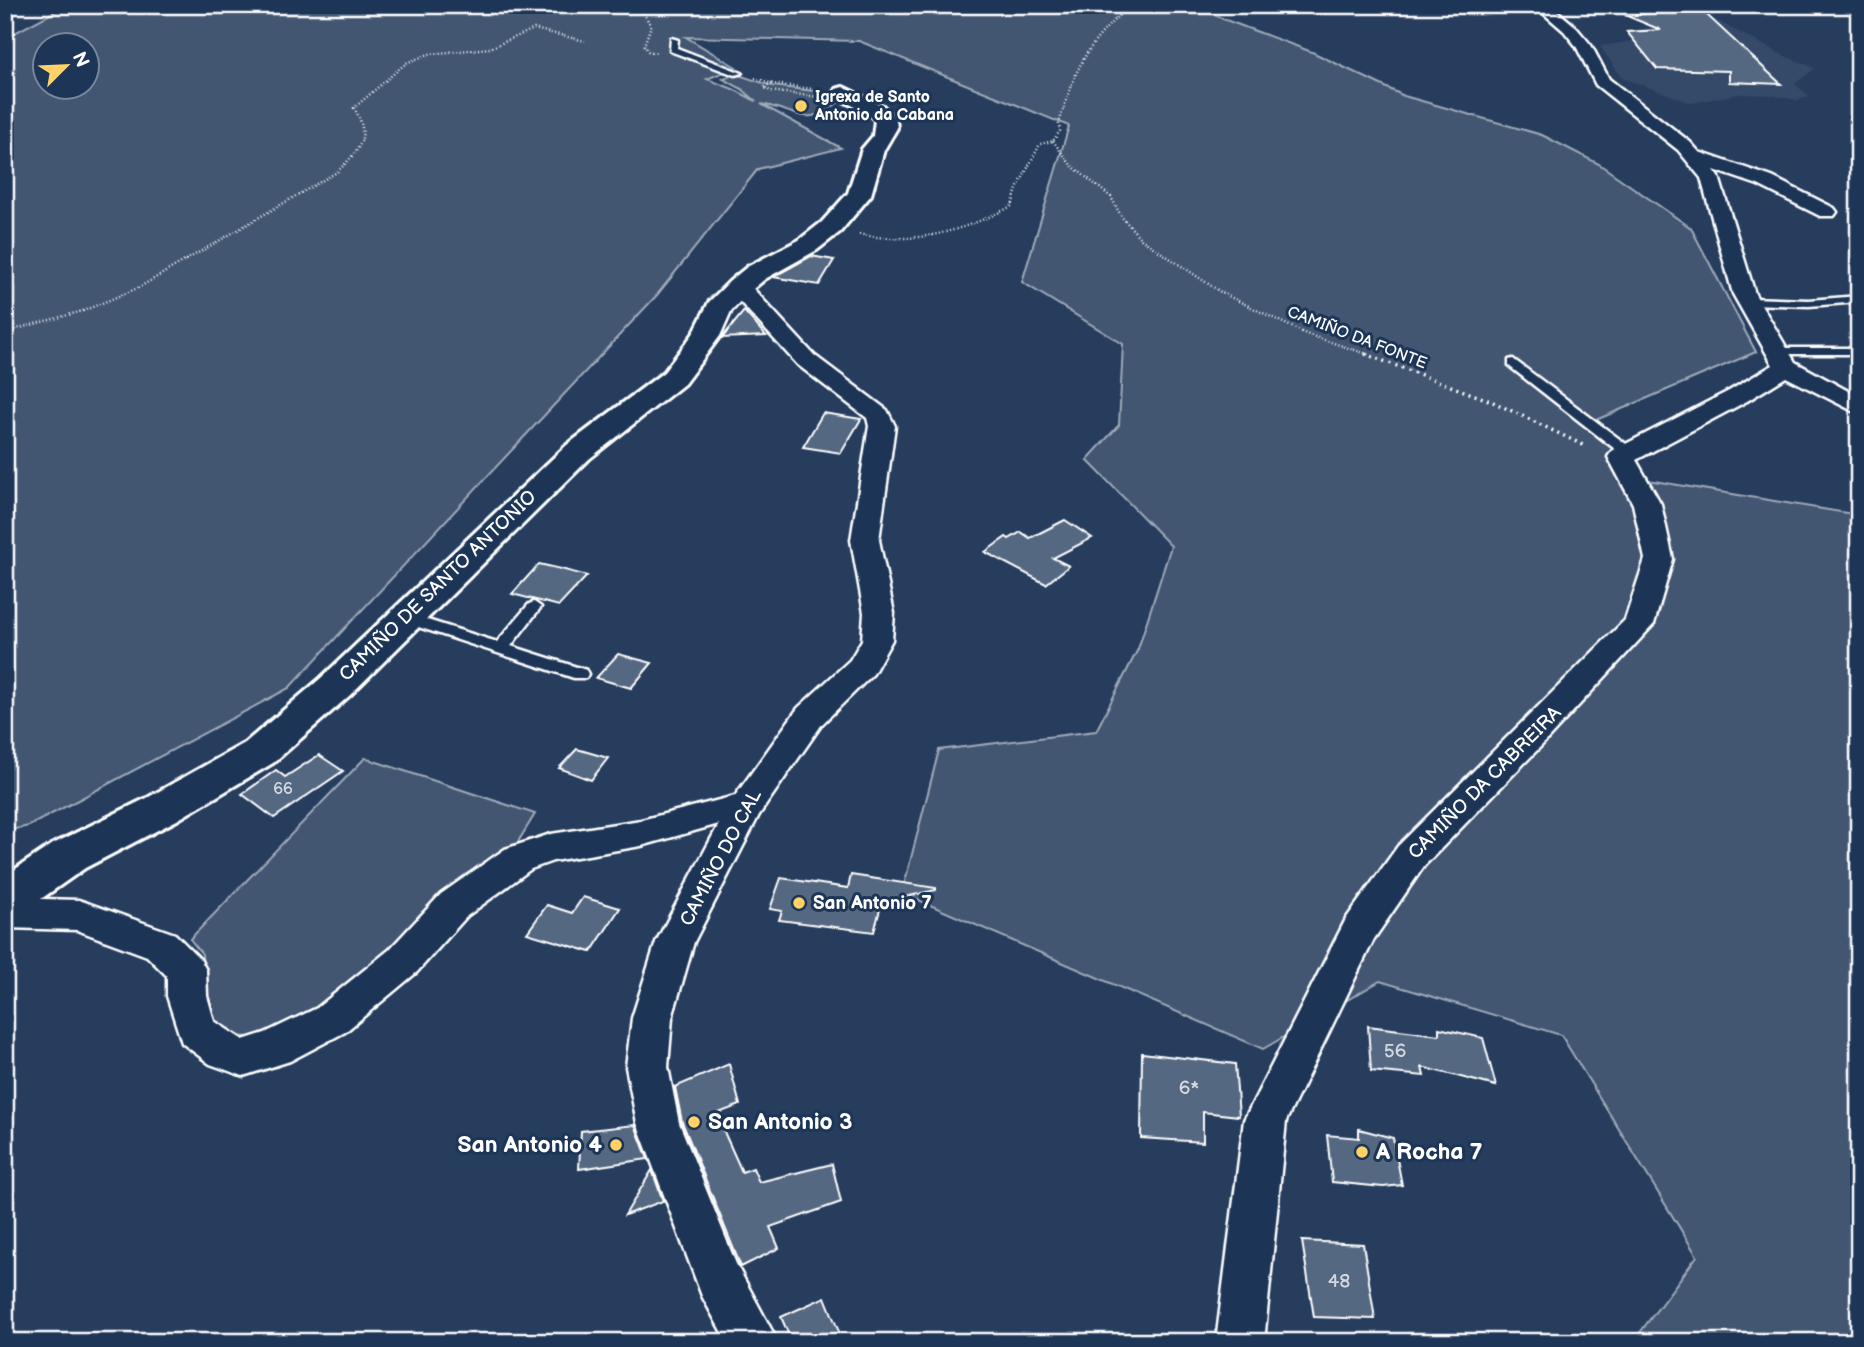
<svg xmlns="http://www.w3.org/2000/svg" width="1864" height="1347" font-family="'Balsamiq Sans',sans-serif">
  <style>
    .built { fill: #344a68 }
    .green { fill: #425672; stroke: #a0aab8; stroke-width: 2; fill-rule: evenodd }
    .building { fill: #556781; stroke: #fff; stroke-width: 2 }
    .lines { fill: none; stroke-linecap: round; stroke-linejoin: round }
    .lane-casing { stroke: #fff; stroke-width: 5 }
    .street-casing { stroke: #fff; stroke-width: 5 }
    .secondary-casing { stroke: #fff; stroke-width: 6 }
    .path-far1 { stroke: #fff; stroke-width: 2.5; stroke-dasharray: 1 2.5; stroke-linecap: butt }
    .path { stroke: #fff; stroke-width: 3.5; stroke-dasharray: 2 4.5; stroke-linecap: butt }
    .lane { fill: #1d3557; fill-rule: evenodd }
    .street { fill: #1d3557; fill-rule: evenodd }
    .secondary { fill: #1d3557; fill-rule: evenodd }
    .poi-dot { fill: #ffd166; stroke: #1d3557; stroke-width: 2.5 }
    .labels { text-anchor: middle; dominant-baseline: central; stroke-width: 6; stroke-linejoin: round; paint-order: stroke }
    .far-poi-label { font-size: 16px; font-weight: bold; fill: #fff; stroke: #1d3557; text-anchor: start }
    .far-street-label { font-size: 16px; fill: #fff; stroke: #1d3557 }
    .number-label { font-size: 16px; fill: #d4d9e0 }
    .street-label { font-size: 19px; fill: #fff; stroke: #1d3557 }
    .poi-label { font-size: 19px; font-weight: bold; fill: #fff; stroke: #1d3557; text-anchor: start }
    .near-number-label { font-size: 19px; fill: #d4d9e0 }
    .near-poi-label { font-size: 23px; font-weight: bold; fill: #fff; stroke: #1d3557; text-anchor: start }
  </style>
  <rect width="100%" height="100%" fill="#263d5e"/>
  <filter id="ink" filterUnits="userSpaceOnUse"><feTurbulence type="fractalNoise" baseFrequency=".0143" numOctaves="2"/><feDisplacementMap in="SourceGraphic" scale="14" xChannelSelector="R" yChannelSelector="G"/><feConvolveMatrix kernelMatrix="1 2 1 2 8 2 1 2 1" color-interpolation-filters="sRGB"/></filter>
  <g filter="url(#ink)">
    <path class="built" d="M1712,18L1783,55L1815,68L1795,84L1810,97L1797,100L1768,95L1739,94L1692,103L1622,78L1600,46L1653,38L1635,30Z"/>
    <g class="green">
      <path d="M67,5H1195L1223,19L1312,52L1404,96L1542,135L1599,164L1691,228L1756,352L1596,420L1642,479L1859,515V1342H1633L1697,1256L1561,1035L1380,981L1263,1049L902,893L939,750L1096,731L1138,649L1171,546L1087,460L1119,425L1123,344L1022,282L1069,126L859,41L686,37L736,67L707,79L733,89L756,101L742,89L723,79L736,74L772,86L838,94L844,98C804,130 803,112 761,104L841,148L758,169L657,295L289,688L29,826L5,831V38ZM46,46H88V88H46Z"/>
      <path d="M365,758L535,814L505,863L330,1009L261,1038L224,1035L206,1026L202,954L190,939Z"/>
    </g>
    <g class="building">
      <path d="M1688,8L1707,15L1781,84L1729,82V71L1657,69L1627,32L1661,30L1627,16Z"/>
      <path d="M811,256L834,260L819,285L773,277Z"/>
      <path d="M744,311L766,336L722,338Z"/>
      <path d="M823,413L861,419L841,453L803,447Z"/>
      <path d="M1065,520L1092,538L1053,558L1069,566L1046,584L985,552L1006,537L1009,539L1021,532L1030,538Z"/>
      <path d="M539,564L561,569L587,576L559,606L512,594Z"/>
      <path d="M618,654L652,663L631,688L596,678Z"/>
      <path d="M577,749L608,758L591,780L559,768Z"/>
      <path d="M319,755L343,771L274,818L242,794L276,770L285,777Z"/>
      <path d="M851,875L936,888V890L882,902L874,932L779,920L782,911L770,909L781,878L848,888Z"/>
      <path d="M583,897L620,908L591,952L527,933L547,905L572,913Z"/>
      <path d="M1368,1026L1439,1035V1028L1483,1038L1496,1086L1422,1067L1424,1076L1371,1071Z"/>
      <path d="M1142,1053L1235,1064L1239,1116L1203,1112V1142L1141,1138Z"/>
      <path d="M729,1064L740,1105L716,1114L742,1172L753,1168L759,1182L832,1164L841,1202L770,1227L779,1248L741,1267L682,1122L675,1087Z"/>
      <path d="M635,1125L648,1159L579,1169L581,1131Z"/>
      <path d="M1359,1129L1393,1138L1402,1185L1383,1187L1332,1182L1327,1135L1359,1138Z"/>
      <path d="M652,1170L663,1201L625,1215Z"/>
      <path d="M1302,1241L1363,1244L1375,1319L1314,1317Z"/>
      <path d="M825,1297L839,1332L821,1342H792L781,1317Z"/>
    </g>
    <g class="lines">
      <g class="lane-casing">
        <g id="lane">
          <path d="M671,38L678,40L677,48L742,73L735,75L670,51Z"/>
          <path d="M1859,296V302L1809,306L1748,304L1742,301L1748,298L1809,300Z"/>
          <path d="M1859,348V354H1777L1771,351L1777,348Z"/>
          <path d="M1513,359L1634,450V456H1624L1509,366V360Z"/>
          <path d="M534,602L541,607L511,646L586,670L588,674L586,678H574L400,621L397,618L405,613L497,642L529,604Z"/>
        </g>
      </g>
      <g class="street-casing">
        <g id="street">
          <path d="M1534,5H1550L1574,25L1591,45L1609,79L1690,142L1699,152L1772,177L1834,208L1837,212L1834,216H1820L1758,185L1714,170L1719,177L1755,294L1795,362L1859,397V414L1786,377L1747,401L1636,460L1661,504L1673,559L1654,624L1543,744L1424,866L1374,939L1286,1121L1264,1342H1216L1244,1120L1346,919L1398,846L1625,620L1645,559L1633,504L1608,457L1612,451L1729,391L1773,365L1733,294L1701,178L1678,150L1596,85L1576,46L1564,31Z"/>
          <path d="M739,281L747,282L814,355L887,410L895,426L879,540L894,613L892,640L873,674L822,724L759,815L694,942L672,1018L668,1067L679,1123L736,1264L778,1342H727L702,1296L637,1123L626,1067L632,1018L656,942L719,824L641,846L553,861L531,869L467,916L417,972L345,1032L290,1061L243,1076L210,1064L182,1043L167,996V976L147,956L77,930L5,928V898L79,900L175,934L200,959L206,970L207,996L214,1021L243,1040L265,1033L317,1008L389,950L441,894L505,849L551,834L641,820L735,796L798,708L850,660L862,640L864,613L851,540L869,426L867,418L798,365L731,292L728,287L731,282Z"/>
        </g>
      </g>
      <g class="secondary-casing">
        <path id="secondary" d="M843,87L883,106L896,119L897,128L884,150L871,195L840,232L817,250L765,279L748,293L731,311L720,336L684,384L589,459L349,696L273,763L177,820L85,868L21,913L5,918V876L53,844L147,798L245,743L321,678L567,445L664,372L693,334L709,302L730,281L747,267L799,240L822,222L848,193L862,149L873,136L875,120L869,114L836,97L833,93L836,89Z"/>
      </g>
      <g class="path-far1">
        <path d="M642,10L651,26L644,45L648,51L658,53"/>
        <path d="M755,78L773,84L822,90"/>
        <path d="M772,84L764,87L770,91L819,97"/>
        <path d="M1053,141L1071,165L1111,197L1121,216L1141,239L1222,293L1306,334L1370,355"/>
        <path d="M859,234C914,246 963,231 1012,206L1017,189L1040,144L1053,141L1060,131L1059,124C1074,70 1087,42 1131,5"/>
        <path d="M5,332L83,311L138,288L337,172C359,150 372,138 354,108L406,63L429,54L490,48L534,29L585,41"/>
      </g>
      <path class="path" d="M1365,354L1491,401L1585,446"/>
      <use href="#lane" class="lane"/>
      <use href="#street" class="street"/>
      <use href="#secondary" class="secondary"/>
    </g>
  </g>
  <g class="poi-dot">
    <circle cx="801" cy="106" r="7"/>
    <circle cx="799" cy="903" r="7"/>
    <circle cx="694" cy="1122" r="7"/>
    <circle cx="616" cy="1145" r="7"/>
    <circle cx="1362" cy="1152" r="7"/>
  </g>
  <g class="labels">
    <g class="far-poi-label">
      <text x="815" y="97">Igrexa de Santo<tspan x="815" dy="18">Antonio da Cabana</tspan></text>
    </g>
    <g class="far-street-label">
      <text transform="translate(1357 338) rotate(21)">CAMIÑO DA FONTE</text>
    </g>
    <g class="number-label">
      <text x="283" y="789">66</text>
    </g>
    <g class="street-label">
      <text transform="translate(438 586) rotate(-44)">CAMIÑO DE SANTO ANTONIO</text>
      <text transform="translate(1485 783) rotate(-45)">CAMIÑO DA CABREIRA</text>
      <text transform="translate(721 858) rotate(-62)">CAMIÑO DO CAL</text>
    </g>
    <g class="poi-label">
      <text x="813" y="903">San Antonio 7</text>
    </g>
    <g class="near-number-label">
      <text x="1395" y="1051">56</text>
      <text x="1189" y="1088">6*</text>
      <text x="1339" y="1281">48</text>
    </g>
    <g class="near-poi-label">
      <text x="708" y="1122">San Antonio 3</text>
      <text x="602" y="1145" text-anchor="end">San Antonio 4</text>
      <text x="1376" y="1152">A Rocha 7</text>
    </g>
  </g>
  <rect width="1864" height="1347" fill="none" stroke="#1d3557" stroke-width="28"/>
  <rect x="14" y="14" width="1836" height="1319" fill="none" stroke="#fff" stroke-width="2.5" filter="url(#ink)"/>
  <g transform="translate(66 66) rotate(66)"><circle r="33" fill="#1d3557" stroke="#77869a" stroke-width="2"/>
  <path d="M0-5L12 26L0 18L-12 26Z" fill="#ffd166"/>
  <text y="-10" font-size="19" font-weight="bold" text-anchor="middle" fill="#ffffff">N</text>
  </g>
</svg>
